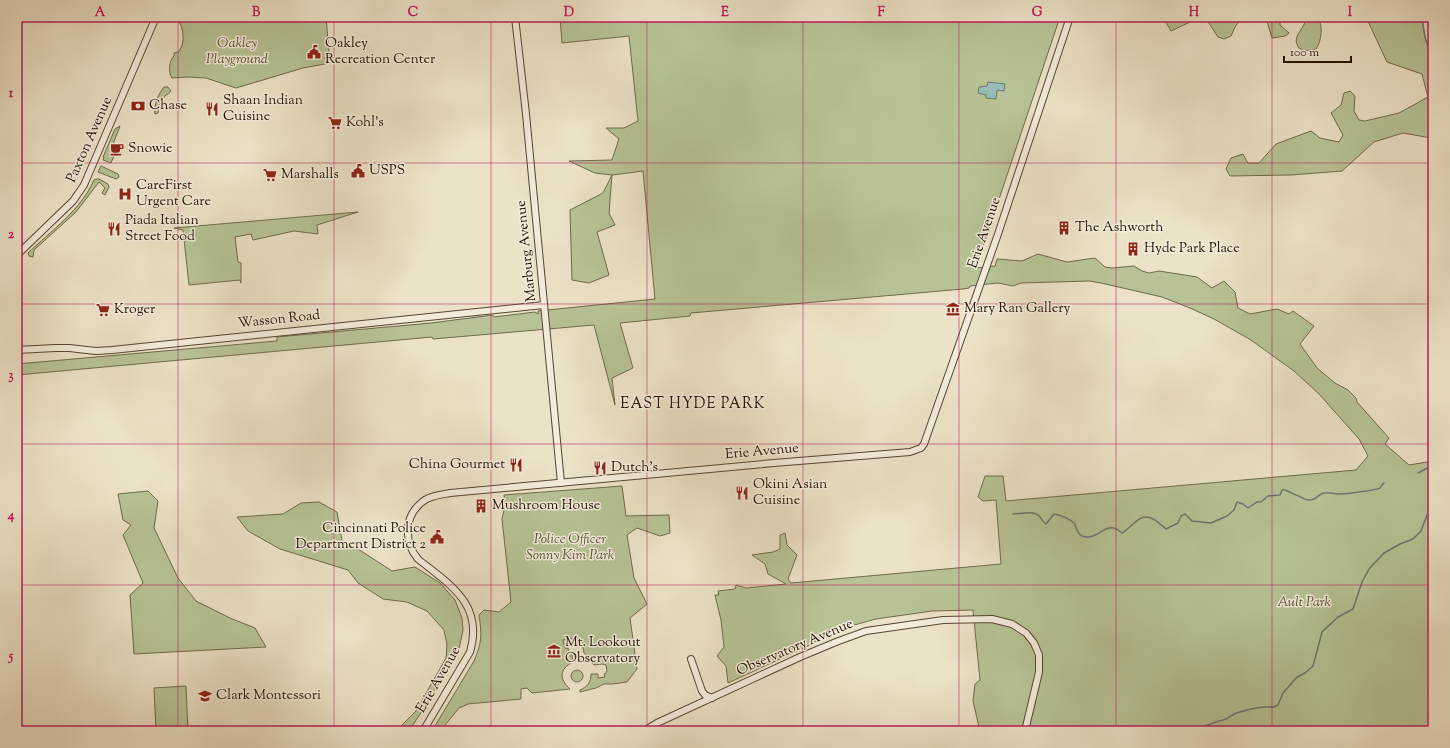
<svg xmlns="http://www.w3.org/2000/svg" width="1450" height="748" font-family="'Sorts Mill Goudy',serif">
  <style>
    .green { fill: #b7c396; stroke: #6e6a4b }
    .water { fill: #99bdba; stroke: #6a7870 }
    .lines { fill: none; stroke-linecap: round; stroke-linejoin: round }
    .stream { stroke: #6a7870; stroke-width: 1.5 }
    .minor-casing { stroke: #564532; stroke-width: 8 }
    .minor { stroke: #f3ecdb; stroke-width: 6 }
    .grid { fill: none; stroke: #c2185b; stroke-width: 1; stroke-opacity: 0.55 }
    .labels { text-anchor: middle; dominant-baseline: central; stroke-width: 3; stroke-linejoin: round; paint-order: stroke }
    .park-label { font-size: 14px; font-style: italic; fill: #574f34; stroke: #f3ecdb }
    .poi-label { font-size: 14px; fill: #241100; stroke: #f3ecdb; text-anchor: start }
    .street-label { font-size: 14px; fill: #241100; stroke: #f3ecdb }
    .neighbourhood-label { font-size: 15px; letter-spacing: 1px; fill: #241100; stroke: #f3ecdb }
    .neatline { fill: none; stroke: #c2185b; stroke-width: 1.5 }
    .grid-label { font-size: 13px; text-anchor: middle; font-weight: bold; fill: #c2185b }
  </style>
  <rect width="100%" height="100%" fill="#ece2c7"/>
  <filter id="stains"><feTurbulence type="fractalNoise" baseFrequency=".005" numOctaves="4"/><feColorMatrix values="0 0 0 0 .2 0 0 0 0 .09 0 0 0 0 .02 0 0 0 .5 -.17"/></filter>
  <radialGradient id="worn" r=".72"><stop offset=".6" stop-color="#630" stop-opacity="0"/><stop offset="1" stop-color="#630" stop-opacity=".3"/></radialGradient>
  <g class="green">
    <path d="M168,17H326L330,63L303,68L236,88L206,78L187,77L172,78C168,72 169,61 174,56V53L178,52C185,45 184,32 180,23Z"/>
    <path d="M560,17H1060L976,268L995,266L997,259L1022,261L1038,254L1067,262L1095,258L1105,267L1112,268L1134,266L1142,271L1149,273L1159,271L1197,277L1212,288L1224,281L1235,292L1238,308L1250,314L1277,309L1289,314L1293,311L1314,326L1300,344L1317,368L1335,383L1348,390L1356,398L1357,402L1389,438L1385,444L1409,465L1433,461V731H980L973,701L975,684L980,680L973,610L932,611L876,619L836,630L823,636L812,644L728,683L726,666L717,656L724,647L721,620L715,595H719L718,591L735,589L736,585L746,588L786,584L768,574L765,564L752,555L773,552L780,549V535L785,533L787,545L797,555L788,579L791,583L1001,564L996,500L983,501L978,497L985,476H1003L1006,501L1356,470L1368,456L1359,439L1319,394L1294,371L1251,340L1214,319L1190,308L1162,297L1101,283L1090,281L1021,283L1013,286L998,283L970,286L969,288L963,289L691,313L690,316L620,323L633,368L612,378L615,405L594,325L433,339L432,337L17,375V364L277,341V337L431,323L493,315L494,317L535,312L538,314V311L655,299L643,171L612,175L609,213L615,225L597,232L609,275L589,283L572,280L570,210L603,193L612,175L595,173L569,161L612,160L619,139L606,128H624L638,121L629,36L562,43Z"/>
    <path d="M1163,17H1192L1194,20L1171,31Z"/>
    <path d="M1199,17H1242L1235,27L1231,36L1224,39L1218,37L1207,20Z"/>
    <path d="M1265,17H1280V25L1289,33L1285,36L1272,38L1266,18Z"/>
    <path d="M1306,17H1318C1323,26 1322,40 1316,49L1305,51L1299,48C1290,36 1306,29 1306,17Z"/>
    <path d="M1366,17H1422C1424,29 1424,44 1433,53V141L1431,138L1403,133L1374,142L1342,171L1291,175L1230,176L1226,169L1231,158L1243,154L1248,163H1259L1276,144L1311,131L1320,138L1339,142L1343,135L1331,113L1341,105L1344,93L1350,91L1355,96L1354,111L1359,120L1365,121L1399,113L1428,97L1422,74L1387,62Z"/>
    <path d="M166,87H168L171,91C170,93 168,94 166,95C162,99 158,109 158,113L155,114C153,106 159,93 164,87Z"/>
    <path d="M120,126L113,144L114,156L111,163L103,160L104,157H103L115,129Z"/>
    <path d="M101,166L118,174L119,177L116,179L98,172Z"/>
    <path d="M97,179H99L108,184L109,187L105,195L102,193L105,188L99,182L76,212L34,250L33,257L29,256L28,253C51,231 81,210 94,180Z"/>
    <path d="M358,212L317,225L318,234L294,231L253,240L251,234L235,237L238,262L241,263V283L240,280L189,285L183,230L174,228Z"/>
    <path d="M622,486L626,516L669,515L670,533L660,536L637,528L627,535L634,578L647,604L630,618L637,669L627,682L612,684H604L596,688L580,692V690C587,687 591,683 591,674H598V678L605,677L604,674L606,673L607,671L606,665L602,664L594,665L590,661L592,658L584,653L582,641L578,642V638L563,640L565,648H568L569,653L572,654L573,662C559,669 559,679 570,689L532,693L527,688L521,689V699L468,704L459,708L440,731H432L474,661C482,642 482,635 479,615L484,610L499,612L511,602L502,519L505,505L504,495Z"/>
    <path d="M148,491L158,501L154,528L178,578L196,601L230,618L255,628L266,647L134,654L130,595L143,583L123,535L131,525L123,520L118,494Z"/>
    <path d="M319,502L337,512L343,546L358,549L392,571L415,567L440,583L455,600L462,618L463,630L459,649L428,702L409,731H396L416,711L446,658L447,645L444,630L427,611L407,602L383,599L358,583L348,570L280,549L248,531L237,517L283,514L301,503Z"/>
    <circle cx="577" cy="676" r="6"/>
    <path d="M186,686L188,731H156L154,688Z"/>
  </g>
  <path class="water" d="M988,82L1005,84L1004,91L997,90L996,99L986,98V95L978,93L979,87L987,86Z"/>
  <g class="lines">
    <g class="stream">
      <path d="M1422,17C1424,29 1424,44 1433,53"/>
      <path d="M1418,473L1433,465"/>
      <path d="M1013,514C1020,514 1033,510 1039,516C1042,519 1042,521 1046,524L1054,514C1060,515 1070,519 1074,523C1077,528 1076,533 1082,536C1096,541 1104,525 1114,528C1117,529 1120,531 1122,533C1132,528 1140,511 1153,519C1156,520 1162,526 1166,529L1178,523L1181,516L1185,514L1192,521L1211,523L1227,516L1234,510L1237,502L1243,504L1248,508L1257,502H1261L1268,496L1280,495L1282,490H1285C1288,491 1306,500 1308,500C1316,501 1318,494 1324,493C1330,492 1335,494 1340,494C1345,494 1377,490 1380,488C1382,486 1382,484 1384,483"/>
      <path d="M1188,731L1226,719L1236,713L1251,709L1263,707H1274L1278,705L1283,693L1297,677L1305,673L1313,666L1322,632L1338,617L1353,609L1362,582L1369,569L1384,553L1400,544L1413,539L1421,531L1427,515L1433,510"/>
    </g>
    <g class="minor-casing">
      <g id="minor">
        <path d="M515,17L526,114L561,483"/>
        <path d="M17,255L73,201L84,185L156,17"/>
        <path d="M17,350L55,348H69L96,351L112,350L544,305"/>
        <path d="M691,659L702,691L705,695L712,698"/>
        <path d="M423,731L470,652C484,604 450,585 418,559C404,543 404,517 421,503C428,496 440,495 450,493L774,463L910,452L921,448L924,444L998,234L1070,17"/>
        <path d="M644,731L657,723L800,657L836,642L866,631L943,620L992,619L1012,624L1026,633L1034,643L1039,655V672L1025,731"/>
      </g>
    </g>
    <use href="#minor" class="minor"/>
  </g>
  <path class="grid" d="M178,17V731M334,17V731M491,17V731M647,17V731M803,17V731M959,17V731M1116,17V731M1272,17V731M17,163H1433M17,304H1433M17,444H1433M17,585H1433"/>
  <defs>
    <g id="civic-bare" transform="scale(1.08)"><path d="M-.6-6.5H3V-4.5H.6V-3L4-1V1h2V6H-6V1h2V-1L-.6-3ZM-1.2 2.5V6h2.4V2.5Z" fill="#8f2418" stroke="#f3ecdb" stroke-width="2.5" paint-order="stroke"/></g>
    <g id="bank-bare" transform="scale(1.08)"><path d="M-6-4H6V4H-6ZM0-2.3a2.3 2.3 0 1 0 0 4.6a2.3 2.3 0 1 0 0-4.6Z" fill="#8f2418" stroke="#f3ecdb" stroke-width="2.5" paint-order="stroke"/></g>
    <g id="restaurant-bare" transform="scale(1.08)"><path d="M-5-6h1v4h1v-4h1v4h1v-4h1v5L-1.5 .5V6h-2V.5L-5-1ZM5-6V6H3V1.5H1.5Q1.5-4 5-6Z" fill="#8f2418" stroke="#f3ecdb" stroke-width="2.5" paint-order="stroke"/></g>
    <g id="supermarket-bare" transform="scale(1.08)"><path d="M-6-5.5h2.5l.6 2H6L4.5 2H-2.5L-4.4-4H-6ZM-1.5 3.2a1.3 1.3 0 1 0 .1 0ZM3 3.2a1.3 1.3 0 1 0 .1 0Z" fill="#8f2418" stroke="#f3ecdb" stroke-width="2.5" paint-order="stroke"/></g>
    <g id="cafe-bare" transform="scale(1.08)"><path d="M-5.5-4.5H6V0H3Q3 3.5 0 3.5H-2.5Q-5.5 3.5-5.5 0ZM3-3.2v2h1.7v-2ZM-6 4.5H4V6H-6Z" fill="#8f2418" stroke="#f3ecdb" stroke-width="2.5" paint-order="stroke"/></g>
    <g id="hospital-bare" transform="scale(1.08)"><path d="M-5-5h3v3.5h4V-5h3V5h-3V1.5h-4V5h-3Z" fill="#8f2418" stroke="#f3ecdb" stroke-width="2.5" paint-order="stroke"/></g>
    <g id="building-bare" transform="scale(1.08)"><path d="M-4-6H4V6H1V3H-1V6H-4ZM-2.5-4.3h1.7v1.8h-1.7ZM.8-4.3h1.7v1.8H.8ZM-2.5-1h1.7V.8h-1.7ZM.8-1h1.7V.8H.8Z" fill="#8f2418" stroke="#f3ecdb" stroke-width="2.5" paint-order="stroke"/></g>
    <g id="museum-bare" transform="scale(1.08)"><path d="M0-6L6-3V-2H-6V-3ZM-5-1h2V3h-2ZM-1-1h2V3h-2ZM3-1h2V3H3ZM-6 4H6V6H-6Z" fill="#8f2418" stroke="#f3ecdb" stroke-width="2.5" paint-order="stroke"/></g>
    <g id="school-bare" transform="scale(1.08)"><path d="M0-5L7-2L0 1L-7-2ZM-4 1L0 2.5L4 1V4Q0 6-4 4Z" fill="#8f2418" stroke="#f3ecdb" stroke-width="2.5" paint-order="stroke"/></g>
  </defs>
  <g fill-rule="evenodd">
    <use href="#civic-bare" x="314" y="52"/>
    <use href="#bank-bare" x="138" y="106"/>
    <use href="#restaurant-bare" x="212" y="109"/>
    <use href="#supermarket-bare" x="335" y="123"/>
    <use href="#cafe-bare" x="117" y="149"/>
    <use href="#civic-bare" x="358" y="171"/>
    <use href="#supermarket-bare" x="270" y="175"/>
    <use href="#hospital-bare" x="125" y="194"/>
    <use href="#building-bare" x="1064" y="228"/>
    <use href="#restaurant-bare" x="114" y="229"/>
    <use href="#building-bare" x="1133" y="249"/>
    <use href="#museum-bare" x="953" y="309"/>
    <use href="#supermarket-bare" x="103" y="310"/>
    <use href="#restaurant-bare" x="516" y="465"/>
    <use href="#restaurant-bare" x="600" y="468"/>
    <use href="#restaurant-bare" x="742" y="493"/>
    <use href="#building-bare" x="481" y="506"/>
    <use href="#civic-bare" x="437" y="537"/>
    <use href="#museum-bare" x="554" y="651"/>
    <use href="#school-bare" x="205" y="696"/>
  </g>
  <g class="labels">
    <g class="park-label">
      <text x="237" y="44">Oakley<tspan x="237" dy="16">Playground</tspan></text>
      <text x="570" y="540">Police Officer<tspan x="570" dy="16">Sonny Kim Park</tspan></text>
      <text x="1304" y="603">Ault Park</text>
    </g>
    <g class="poi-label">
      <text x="325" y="44">Oakley<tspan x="325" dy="16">Recreation Center</tspan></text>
      <text x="223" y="101">Shaan Indian<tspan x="223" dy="16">Cuisine</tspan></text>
      <text x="149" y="106">Chase</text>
      <text x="346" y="123">Kohl's</text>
      <text x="128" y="149">Snowie</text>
      <text x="369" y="171">USPS</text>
      <text x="281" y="175">Marshalls</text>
      <text x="136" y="186">CareFirst<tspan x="136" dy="16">Urgent Care</tspan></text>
      <text x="125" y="221">Piada Italian<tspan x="125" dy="16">Street Food</tspan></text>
      <text x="1075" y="228">The Ashworth</text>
      <text x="1144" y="249">Hyde Park Place</text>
      <text x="964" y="309">Mary Ran Gallery</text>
      <text x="114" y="310">Kroger</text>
      <text x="505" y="465" text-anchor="end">China Gourmet</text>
      <text x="611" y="468">Dutch's</text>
      <text x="753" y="485">Okini Asian<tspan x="753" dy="16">Cuisine</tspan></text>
      <text x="492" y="506">Mushroom House</text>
      <text x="426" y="529" text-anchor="end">Cincinnati Police<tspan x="426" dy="16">Department District 2</tspan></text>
      <text x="565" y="643">Mt. Lookout<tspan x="565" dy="16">Observatory</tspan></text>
      <text x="216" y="696">Clark Montessori</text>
    </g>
    <g class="street-label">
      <text transform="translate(90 140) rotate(-66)">Paxton Avenue</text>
      <text transform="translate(985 233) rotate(-71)">Erie Avenue</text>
      <text transform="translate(527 251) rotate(-96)">Marburg Avenue</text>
      <text transform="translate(279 320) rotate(-6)">Wasson Road</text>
      <text transform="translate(762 452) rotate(-5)">Erie Avenue</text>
      <text transform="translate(795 648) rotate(-23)">Observatory Avenue</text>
      <text transform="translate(439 680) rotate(-60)">Erie Avenue</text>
    </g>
    <g class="neighbourhood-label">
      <text x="693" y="404">EAST HYDE PARK</text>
    </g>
  </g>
  <rect width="1450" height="748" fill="none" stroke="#ece2c7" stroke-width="44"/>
  <path d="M1284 56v6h67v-6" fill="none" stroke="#241100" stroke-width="2"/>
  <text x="1290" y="56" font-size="12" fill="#241100" stroke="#f3ecdb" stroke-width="3" paint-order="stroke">100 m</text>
  <rect x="22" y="22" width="1406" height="704" class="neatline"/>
  <g class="grid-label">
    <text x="100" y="16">A</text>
    <text x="256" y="16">B</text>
    <text x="413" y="16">C</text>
    <text x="569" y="16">D</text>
    <text x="725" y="16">E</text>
    <text x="881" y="16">F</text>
    <text x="1037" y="16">G</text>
    <text x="1194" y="16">H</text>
    <text x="1350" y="16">I</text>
    <text x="11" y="97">1</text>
    <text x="11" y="238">2</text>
    <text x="11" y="379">3</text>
    <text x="11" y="519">4</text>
    <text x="11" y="660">5</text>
  </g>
  <rect width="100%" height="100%" filter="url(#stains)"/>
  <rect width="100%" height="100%" fill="url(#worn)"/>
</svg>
